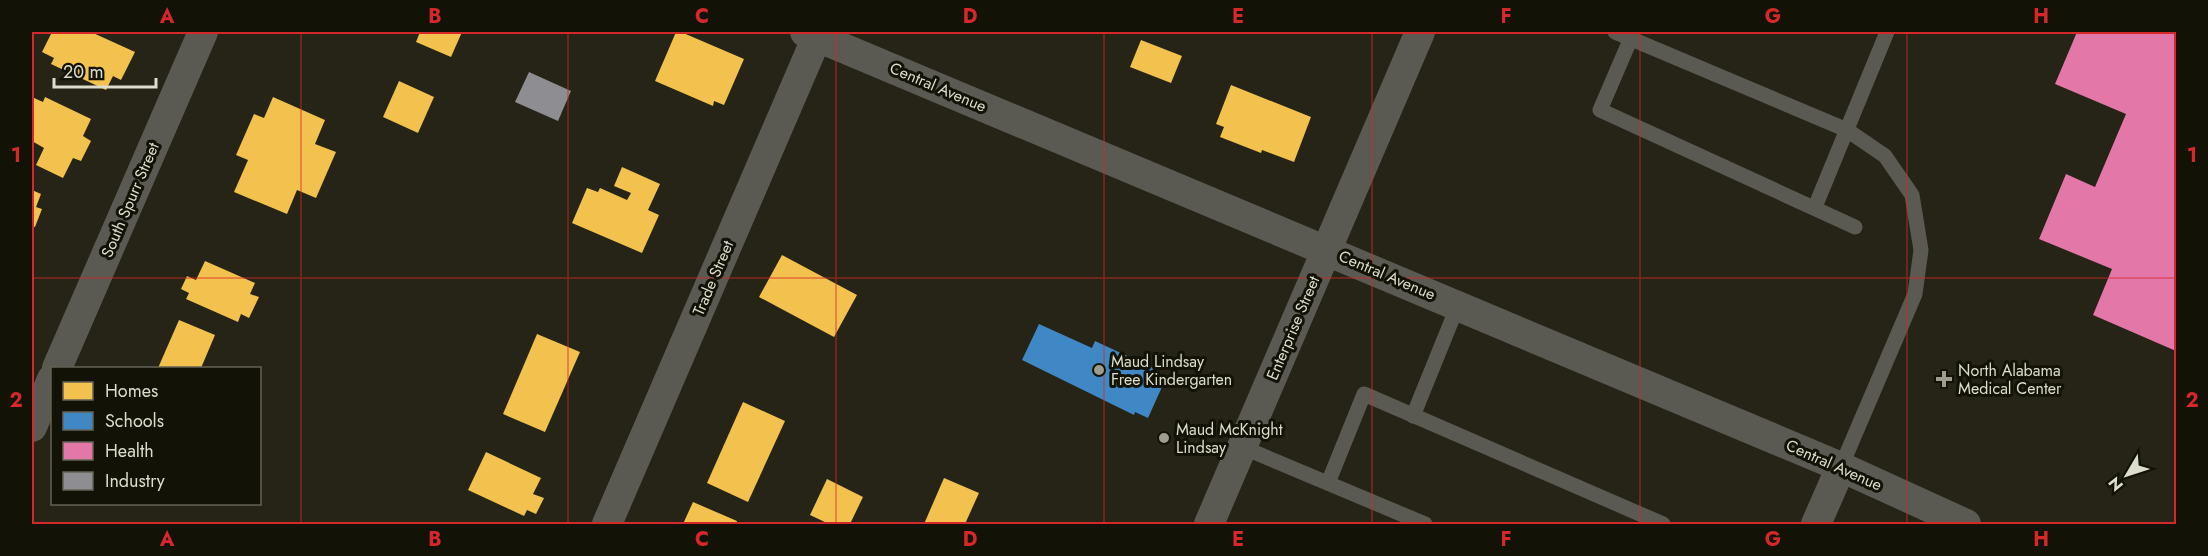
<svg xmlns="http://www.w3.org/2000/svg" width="2208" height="556" font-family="Jost,sans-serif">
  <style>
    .homes { fill: #f2c14e }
    .schools { fill: #3f88c5 }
    .health { fill: #e377a8 }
    .industry { fill: #8d8d92 }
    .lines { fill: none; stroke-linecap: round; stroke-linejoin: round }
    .lane { stroke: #5b5a52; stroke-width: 15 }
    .street { stroke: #5b5a52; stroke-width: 30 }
    .grid { fill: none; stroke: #d62828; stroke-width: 1.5; stroke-opacity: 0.55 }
    .poi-dot { fill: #9d9c8d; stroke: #131207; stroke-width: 2 }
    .labels { text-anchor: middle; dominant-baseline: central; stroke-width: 6; stroke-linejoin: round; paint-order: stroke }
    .street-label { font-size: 16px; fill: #ddddcd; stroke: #131207 }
    .poi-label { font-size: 16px; fill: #ddddcd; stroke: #131207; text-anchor: start }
    .neatline { fill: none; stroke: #d62828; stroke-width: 2 }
    .grid-label { font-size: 20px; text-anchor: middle; font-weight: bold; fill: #d62828 }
  </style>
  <rect width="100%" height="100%" fill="#252416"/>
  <g class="homes">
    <path d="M52,32H91L135,52L121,80L113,76L106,90L51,64L54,58L42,52Z"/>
    <path d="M420,32H462L451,57L416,42Z"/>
    <path d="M676,32H681L744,59L724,105L714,101L713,106L655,81Z"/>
    <path d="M1141,40L1182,56L1171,83L1130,67Z"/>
    <path d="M399,81L434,97L418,133L383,117Z"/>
    <path d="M1231,85L1311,117L1294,162L1262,150L1261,153L1220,137L1224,127L1216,124Z"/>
    <path d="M32,97L43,102L45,97L91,119L83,136L91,141L81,161L73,158L63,178L36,165L44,148L32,141Z"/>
    <path d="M273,97L325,120L315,144L336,152L316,198L297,190L287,214L234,192L248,160L236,155L254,114L264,118Z"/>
    <path d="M622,167L660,184L648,210L659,215L642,253L572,223L587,188L598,192L600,188L627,200L631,193L614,186Z"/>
    <path d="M32,190L41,194L36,207L42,209L35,227L32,226Z"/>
    <path d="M782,255L857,295L834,337L759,297Z"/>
    <path d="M205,261L255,283L250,294L259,297L249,318L241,314L238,322L186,299L189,293L181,289L187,276L196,280Z"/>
    <path d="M179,320L215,335L201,368H158Z"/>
    <path d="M537,334L580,352L545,432L503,414Z"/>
    <path d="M743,402L785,421L748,502L707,483Z"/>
    <path d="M486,452L541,478L533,494L544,498L536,514L527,510L524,516L468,490Z"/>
    <path d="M944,478L979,493L965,524H924Z"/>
    <path d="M827,479L863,497L850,524H829L810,515Z"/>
    <path d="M693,502L737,521L736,524H683Z"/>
  </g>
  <path class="schools" d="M1039,324L1092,348L1095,341L1153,368L1152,372L1166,378L1148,418L1135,412L1134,415L1022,360Z"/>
  <path class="health" d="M2077,32H2176V351L2093,315L2112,269L2039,239L2066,174L2095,187L2126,114L2055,84Z"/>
  <path class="industry" d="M529,72L571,91L558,121L515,102Z"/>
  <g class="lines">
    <g class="lane">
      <path d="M1615,32L1847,130L1885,156L1912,195L1921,250L1915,294L1841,467"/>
      <path d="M1631,38L1600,110L1855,227"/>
      <path d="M1815,207L1887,32"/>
      <path d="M1413,416L1458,305"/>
      <path d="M1242,447L1425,524"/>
      <path d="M1328,483L1364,394L1663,524"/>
    </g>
    <g class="street">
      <path d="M805,32L1841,467L1966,524"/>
      <path d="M57,368L203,32"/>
      <path d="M32,427L52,379"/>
      <path d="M607,524L819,32"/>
      <path d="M1209,524L1420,32"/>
      <path d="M1816,524L1841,467"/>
    </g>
  </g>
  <path class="grid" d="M301,32V524M568,32V524M836,32V524M1104,32V524M1372,32V524M1640,32V524M1907,32V524M32,278H2176"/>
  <g class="poi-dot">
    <circle cx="1099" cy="370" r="6"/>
    <path d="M1941 370h6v6h6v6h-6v6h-6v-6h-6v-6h6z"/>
    <circle cx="1164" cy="438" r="6"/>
  </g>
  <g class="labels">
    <g class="street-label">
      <text transform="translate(938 87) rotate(23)">Central Avenue</text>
      <text transform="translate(130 200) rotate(-67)">South Spurr Street</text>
      <text transform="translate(1387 275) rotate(23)">Central Avenue</text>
      <text transform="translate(713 278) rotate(-67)">Trade Street</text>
      <text transform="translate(1293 328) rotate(-67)">Enterprise Street</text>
      <text transform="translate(1834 465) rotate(24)">Central Avenue</text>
    </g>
    <g class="poi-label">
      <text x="1111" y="361">Maud Lindsay<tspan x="1111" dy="18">Free Kindergarten</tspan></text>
      <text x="1958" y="370">North Alabama<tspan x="1958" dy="18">Medical Center</tspan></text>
      <text x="1176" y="429">Maud McKnight<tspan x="1176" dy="18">Lindsay</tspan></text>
    </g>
  </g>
  <rect width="2208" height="556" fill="none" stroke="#131207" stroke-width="66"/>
  <rect x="51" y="367" width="210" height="138" fill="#131207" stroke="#646356" stroke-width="1.5"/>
  <rect x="63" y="382" width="30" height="18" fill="#f2c14e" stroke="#646356" stroke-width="1.5"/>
  <text x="105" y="397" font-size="18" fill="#ddddcd">Homes</text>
  <rect x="63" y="412" width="30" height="18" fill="#3f88c5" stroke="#646356" stroke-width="1.5"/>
  <text x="105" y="427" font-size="18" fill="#ddddcd">Schools</text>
  <rect x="63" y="442" width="30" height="18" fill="#e377a8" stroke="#646356" stroke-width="1.5"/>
  <text x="105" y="457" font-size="18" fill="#ddddcd">Health</text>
  <rect x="63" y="472" width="30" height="18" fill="#8d8d92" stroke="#646356" stroke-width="1.5"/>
  <text x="105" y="487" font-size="18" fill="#ddddcd">Industry</text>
  <g transform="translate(2127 475) rotate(231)" stroke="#131207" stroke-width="4.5" paint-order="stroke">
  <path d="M0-4.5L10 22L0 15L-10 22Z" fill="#ddddcd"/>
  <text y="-9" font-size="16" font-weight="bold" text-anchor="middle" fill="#ddddcd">N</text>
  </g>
  <path d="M54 78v9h102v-9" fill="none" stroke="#ddddcd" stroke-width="3"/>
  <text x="63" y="78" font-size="18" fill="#ddddcd" stroke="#131207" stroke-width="4.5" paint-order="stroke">20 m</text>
  <rect x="33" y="33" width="2142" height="490" class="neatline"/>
  <g class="grid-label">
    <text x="167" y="23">A</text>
    <text x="435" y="23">B</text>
    <text x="702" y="23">C</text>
    <text x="970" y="23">D</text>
    <text x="1238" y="23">E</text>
    <text x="1506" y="23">F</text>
    <text x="1773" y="23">G</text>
    <text x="2041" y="23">H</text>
    <text x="16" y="162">1</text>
    <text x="2192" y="162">1</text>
    <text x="16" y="407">2</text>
    <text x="2192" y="407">2</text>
    <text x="167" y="546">A</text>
    <text x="435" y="546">B</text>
    <text x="702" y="546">C</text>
    <text x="970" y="546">D</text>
    <text x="1238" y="546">E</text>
    <text x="1506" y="546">F</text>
    <text x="1773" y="546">G</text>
    <text x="2041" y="546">H</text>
  </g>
</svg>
